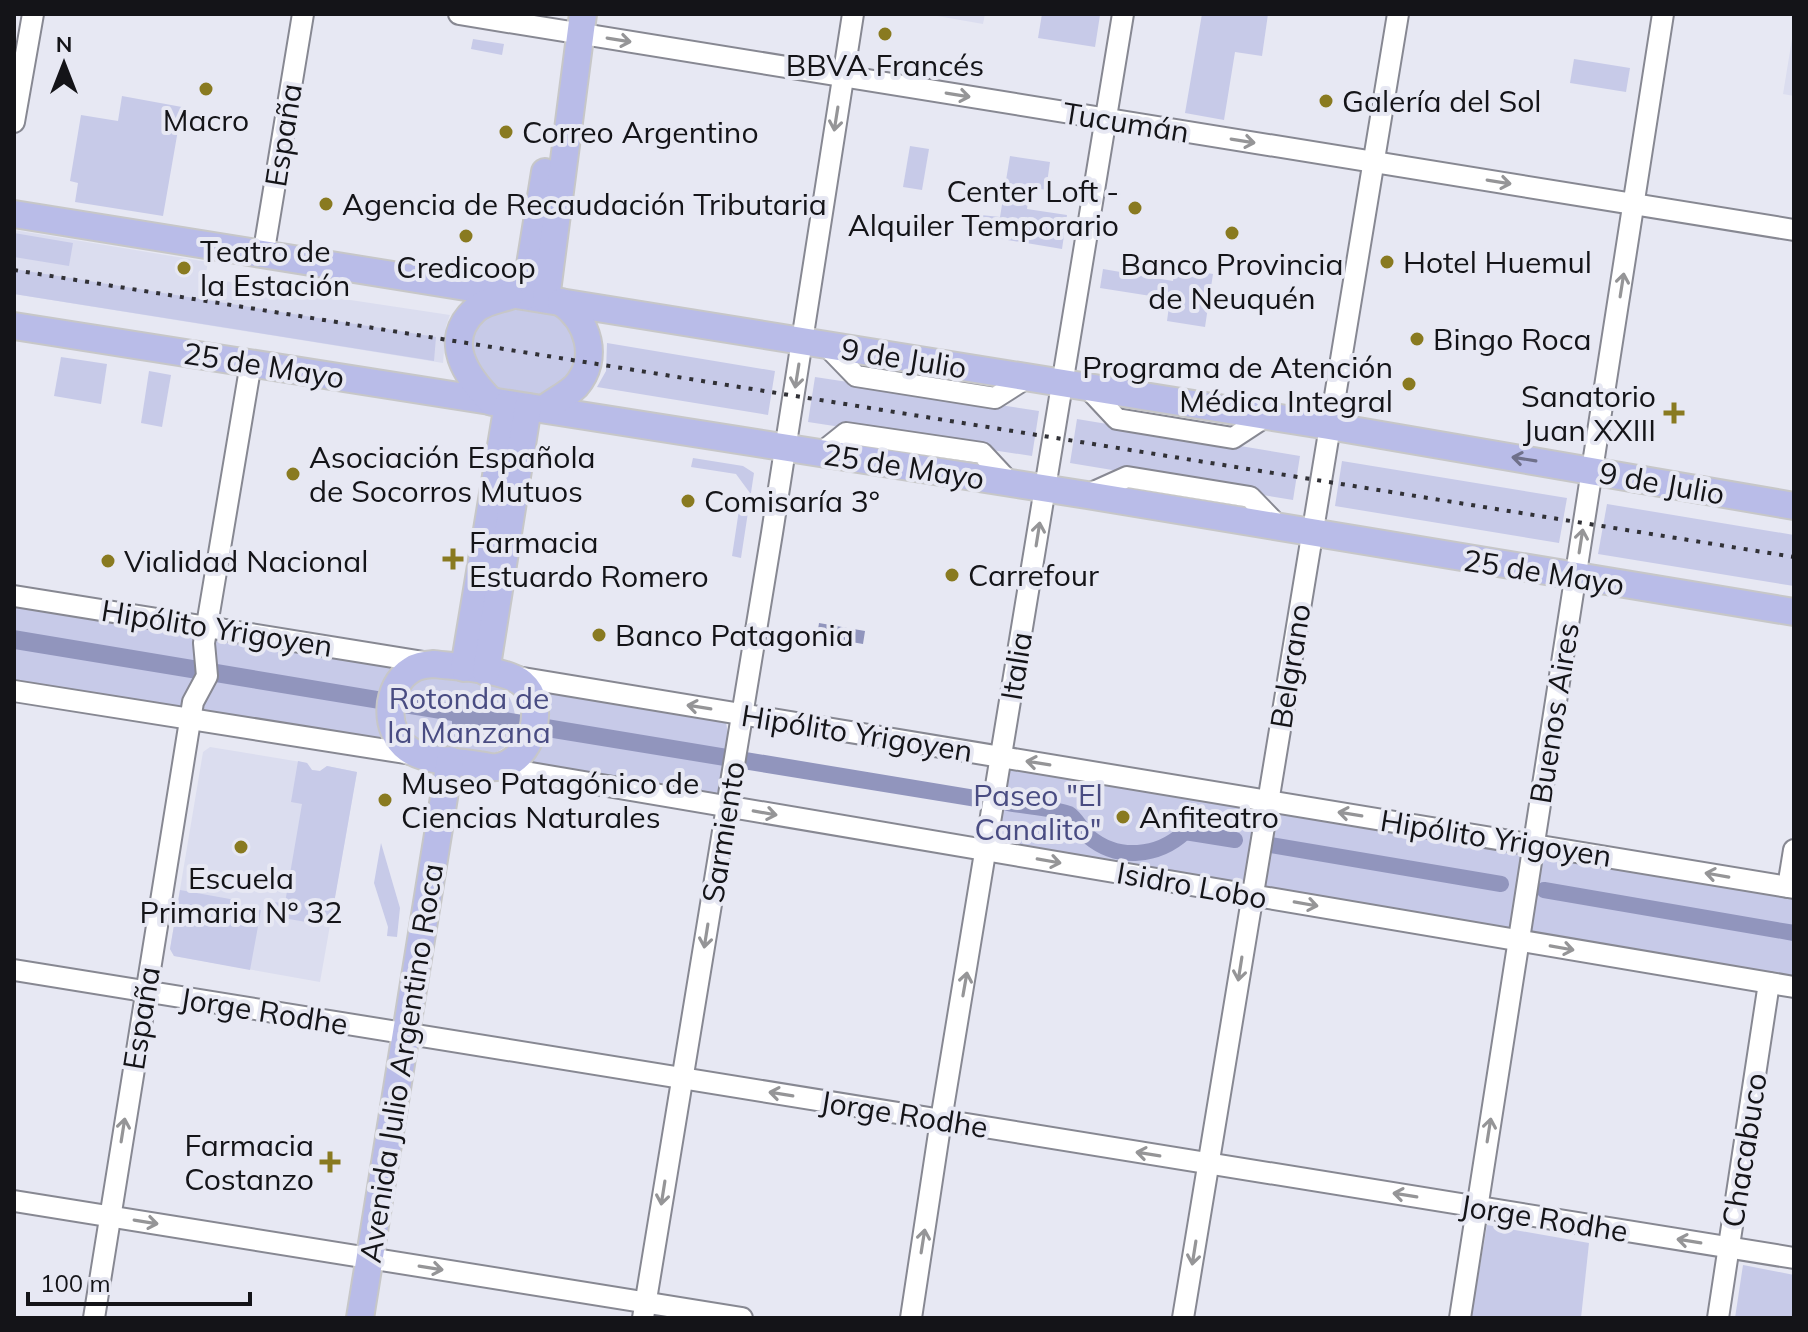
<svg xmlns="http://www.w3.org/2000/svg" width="1808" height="1332" font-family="Mulish,sans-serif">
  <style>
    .built { fill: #dbddef }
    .green { fill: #c7cae8 }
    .water { fill: #9195bd }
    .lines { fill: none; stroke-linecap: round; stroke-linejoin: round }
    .canal { stroke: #9195bd; stroke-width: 16 }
    .minor-casing { stroke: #878892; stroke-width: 24 }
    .major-casing { stroke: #c7c7c8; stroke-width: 30 }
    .minor { stroke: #fff; stroke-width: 20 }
    .major { stroke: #b9bce8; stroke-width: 26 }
    .rail { stroke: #313136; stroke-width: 4; stroke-dasharray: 4 8; stroke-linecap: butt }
    .oneway { stroke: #959597 }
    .oneway2 { stroke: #6f708a }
    .poi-dot { fill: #897a20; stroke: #e7e8f3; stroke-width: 3 }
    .labels { text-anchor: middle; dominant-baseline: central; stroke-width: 8; stroke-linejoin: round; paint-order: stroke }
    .poi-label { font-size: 30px; fill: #141418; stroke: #e7e8f3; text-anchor: start }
    .street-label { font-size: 30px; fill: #141418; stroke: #e7e8f3 }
    .park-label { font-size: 30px; fill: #494c82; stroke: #e7e8f3 }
  </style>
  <rect width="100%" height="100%" fill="#e7e8f3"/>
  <g class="built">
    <path d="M926,14H985L983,24Z"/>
    <path d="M1794,27V96L1783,94Z"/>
    <path d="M14,230L208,262L205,278L450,315L446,326L443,363L14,294Z"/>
    <path d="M210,747L307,763L312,770L320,771L327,766L357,772L320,982L174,956L170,949L203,752Z"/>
  </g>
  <g class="green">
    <path d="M1042,14L1100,15L1095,47L1038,38Z"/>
    <path d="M1202,14H1268L1262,56L1235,52L1224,120L1185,113Z"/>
    <path d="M473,39L504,44L502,55L471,49Z"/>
    <path d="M1574,59L1630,68L1626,92L1570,83Z"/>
    <path d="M122,96L182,107L163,216L75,202L78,183L70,181L81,115L118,121Z"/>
    <path d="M910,146L929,149L922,190L903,187Z"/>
    <path d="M1010,156L1050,162L1046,190L1030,187L1027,209L1067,215L1062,249L978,235L981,215L1000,217Z"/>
    <path d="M14,233L73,243L69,266L14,257Z"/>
    <path d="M1175,267L1213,274L1205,327L1167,321L1170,299L1100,288L1103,269L1173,281Z"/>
    <path d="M14,269L436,337L434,361L14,294Z"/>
    <path d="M504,304C519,306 538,306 552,312C586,324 583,375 553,390C536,399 511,391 493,388L466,347L474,320Z"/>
    <path d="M607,343L775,371L768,415L597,387L606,371Z"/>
    <path d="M61,357L107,364L101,404L54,396Z"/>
    <path d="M149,371L171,375L162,427L141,423Z"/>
    <path d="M815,377L1039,411L1032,456L808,422Z"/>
    <path d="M1077,419L1300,456L1293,500L1070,463Z"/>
    <path d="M693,458L743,466L754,473L741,558L732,556L739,510L731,508L750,493L736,474L691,467Z"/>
    <path d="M1342,461L1567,498L1559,543L1335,506Z"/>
    <path d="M1607,504L1794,535V586L1598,554Z"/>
    <path d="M14,599L392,667L384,736L379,739L14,684Z"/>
    <path d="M428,672L499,684C520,702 525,748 489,754C470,757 445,748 426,746C405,736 398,703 412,684C416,679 422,676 428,672Z"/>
    <path d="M533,689L725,718L728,733L718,791L715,794L519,761Z"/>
    <path d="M298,761L307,763L312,770L320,771L327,766L357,772L330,926L271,916L273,902L285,903L302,804L291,802Z"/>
    <path d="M1006,765L1794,897V977L986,846Z"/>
    <path d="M381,843L400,908L397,937L387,936L388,927L374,883Z"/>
    <path d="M180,890L241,901L240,907L261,910L250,970L174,956L170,949Z"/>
    <path d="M1487,1225L1589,1243L1581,1318H1471Z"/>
    <path d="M1743,1265L1794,1275V1318H1735Z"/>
  </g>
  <g class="water">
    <path d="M819,623L865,631L863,644L817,636Z"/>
    <path d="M14,630L455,704L457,699L469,701V706L982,791L976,807L466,724L465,727L452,725V721L14,649Z"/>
  </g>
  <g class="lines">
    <g class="canal">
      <path d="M1008,803C1021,806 1059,809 1069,814C1076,818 1082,831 1089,837C1118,861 1158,857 1185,832L1235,840"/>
      <path d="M1270,845L1501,884"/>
      <path d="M1544,890L1794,933"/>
    </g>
    <g class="minor-casing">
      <g id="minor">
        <path d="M459,14L1794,230"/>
        <path d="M14,122L33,14"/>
        <path d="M263,256L303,14"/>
        <path d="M826,345L856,376L995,398L1028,377"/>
        <path d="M1088,388L1117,419L1233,438L1265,417"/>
        <path d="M821,453L846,433L982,453L1010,483"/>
        <path d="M1087,495L1127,477L1250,497L1280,528"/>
        <path d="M14,596L430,663"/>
        <path d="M511,676L1794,888"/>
        <path d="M14,691L418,755"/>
        <path d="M495,767L1794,987"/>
        <path d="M1788,887L1794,850"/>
        <path d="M14,970L1794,1258"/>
        <path d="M14,1201L742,1318"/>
        <path d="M94,1318L193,702L207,676L204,643L251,363"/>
        <path d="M643,1318L772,533L853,14"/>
        <path d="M911,1318L941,1120L1123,14"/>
        <path d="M1183,1318L1398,14"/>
        <path d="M1460,1318L1663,14"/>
        <path d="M1718,1318L1769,983"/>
      </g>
    </g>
    <g class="major-casing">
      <g id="major">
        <path d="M14,214L1329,426L1794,506"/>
        <path d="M525,296L545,172"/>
        <path d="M546,299L583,14"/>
        <path d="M14,326L1087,495L1794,612"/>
        <path d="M492,402C467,377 441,341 475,310C485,301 498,300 510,296"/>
        <path d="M544,409C554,401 567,395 576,386C600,358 588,321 561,302"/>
        <path d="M434,664C457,667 505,669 522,683C549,706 531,762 497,767C492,768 485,766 479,765C458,761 426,762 408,749C383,731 385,686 411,670C418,665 426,665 434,664Z"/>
        <path d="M464,668L508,404"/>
        <path d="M486,672L528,407"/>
        <path d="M360,1318L450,760"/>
      </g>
    </g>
    <use href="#minor" class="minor"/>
    <use href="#major" class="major"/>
    <path class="rail" d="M14,270L1794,557"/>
  </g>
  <defs><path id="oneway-shaft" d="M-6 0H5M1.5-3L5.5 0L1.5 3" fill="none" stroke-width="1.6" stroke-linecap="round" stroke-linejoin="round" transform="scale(2)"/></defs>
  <g class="oneway">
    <use href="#oneway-shaft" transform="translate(619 40) rotate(9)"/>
    <use href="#oneway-shaft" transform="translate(958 95) rotate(9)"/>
    <use href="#oneway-shaft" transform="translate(836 119) rotate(99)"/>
    <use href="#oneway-shaft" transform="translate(1243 141) rotate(9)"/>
    <use href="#oneway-shaft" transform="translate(1499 182) rotate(9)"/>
    <use href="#oneway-shaft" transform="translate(1622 285) rotate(-81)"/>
    <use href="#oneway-shaft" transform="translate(797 376) rotate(99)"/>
    <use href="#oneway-shaft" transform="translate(1038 534) rotate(-81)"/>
    <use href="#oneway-shaft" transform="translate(1581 541) rotate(-81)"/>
    <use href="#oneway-shaft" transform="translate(699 707) rotate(-171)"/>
    <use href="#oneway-shaft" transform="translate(1038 763) rotate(-171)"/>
    <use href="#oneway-shaft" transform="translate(765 813) rotate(10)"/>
    <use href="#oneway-shaft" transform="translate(1350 814) rotate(-171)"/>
    <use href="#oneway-shaft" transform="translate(1049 861) rotate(10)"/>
    <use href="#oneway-shaft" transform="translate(1717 875) rotate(-170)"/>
    <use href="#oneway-shaft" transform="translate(1306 904) rotate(10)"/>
    <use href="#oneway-shaft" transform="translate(706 936) rotate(99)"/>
    <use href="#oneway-shaft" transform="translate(1562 948) rotate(10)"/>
    <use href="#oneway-shaft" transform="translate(1240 969) rotate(99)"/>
    <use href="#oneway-shaft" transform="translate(965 984) rotate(-80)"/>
    <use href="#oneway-shaft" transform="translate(781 1094) rotate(-171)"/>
    <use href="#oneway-shaft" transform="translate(123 1130) rotate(-81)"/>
    <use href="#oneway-shaft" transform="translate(1489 1130) rotate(-81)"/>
    <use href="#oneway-shaft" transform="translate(1148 1154) rotate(-171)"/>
    <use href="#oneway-shaft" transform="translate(663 1193) rotate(99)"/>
    <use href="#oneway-shaft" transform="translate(1405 1195) rotate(-171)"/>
    <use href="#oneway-shaft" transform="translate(146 1222) rotate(9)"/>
    <use href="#oneway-shaft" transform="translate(923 1241) rotate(-81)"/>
    <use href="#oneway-shaft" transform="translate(1689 1241) rotate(-171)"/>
    <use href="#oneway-shaft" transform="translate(1194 1253) rotate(99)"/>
    <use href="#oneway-shaft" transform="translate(431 1268) rotate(9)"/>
  </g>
  <use class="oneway2" href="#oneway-shaft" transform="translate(1524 459) rotate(-171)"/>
  <g class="poi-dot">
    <circle cx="885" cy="34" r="8"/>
    <circle cx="206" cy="89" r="8"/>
    <circle cx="1326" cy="101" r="8"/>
    <circle cx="506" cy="132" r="8"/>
    <circle cx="326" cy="204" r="8"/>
    <circle cx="1135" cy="208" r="8"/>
    <circle cx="1232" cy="233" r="8"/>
    <circle cx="466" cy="236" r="8"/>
    <circle cx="1387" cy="262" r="8"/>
    <circle cx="184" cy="268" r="8"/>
    <circle cx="1417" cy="339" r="8"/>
    <circle cx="1409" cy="384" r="8"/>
    <path d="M1670 401h8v8h8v8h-8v8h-8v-8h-8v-8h8z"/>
    <circle cx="293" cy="474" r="8"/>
    <circle cx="688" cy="501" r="8"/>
    <path d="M449 547h8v8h8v8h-8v8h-8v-8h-8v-8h8z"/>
    <circle cx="108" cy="561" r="8"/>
    <circle cx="952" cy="575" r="8"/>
    <circle cx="599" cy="635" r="8"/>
    <circle cx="385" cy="800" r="8"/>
    <circle cx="1123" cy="817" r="8"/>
    <circle cx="241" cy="847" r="8"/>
    <path d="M326 1150h8v8h8v8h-8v8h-8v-8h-8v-8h8z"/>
  </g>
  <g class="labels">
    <g class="poi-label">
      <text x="885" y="65" text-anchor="middle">BBVA Francés</text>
      <text x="1342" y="101">Galería del Sol</text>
      <text x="206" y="120" text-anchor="middle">Macro</text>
      <text x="522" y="132">Correo Argentino</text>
      <text x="1119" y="191" text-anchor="end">Center Loft -<tspan x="1119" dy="34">Alquiler Temporario</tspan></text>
      <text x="342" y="204">Agencia de Recaudación Tributaria</text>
      <text x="200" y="251">Teatro de<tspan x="200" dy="34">la Estación</tspan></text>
      <text x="1403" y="262">Hotel Huemul</text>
      <text x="1232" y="264" text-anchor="middle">Banco Provincia<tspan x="1232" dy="34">de Neuquén</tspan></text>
      <text x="466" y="267" text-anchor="middle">Credicoop</text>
      <text x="1433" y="339">Bingo Roca</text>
      <text x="1393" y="367" text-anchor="end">Programa de Atención<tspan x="1393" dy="34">Médica Integral</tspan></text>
      <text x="1656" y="396" text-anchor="end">Sanatorio<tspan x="1656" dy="34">Juan XXIII</tspan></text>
      <text x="309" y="457">Asociación Española<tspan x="309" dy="34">de Socorros Mutuos</tspan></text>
      <text x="704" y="501">Comisaría 3°</text>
      <text x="469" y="542">Farmacia<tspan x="469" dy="34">Estuardo Romero</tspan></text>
      <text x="124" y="561">Vialidad Nacional</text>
      <text x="968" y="575">Carrefour</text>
      <text x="615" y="635">Banco Patagonia</text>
      <text x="401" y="783">Museo Patagónico de<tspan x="401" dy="34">Ciencias Naturales</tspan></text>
      <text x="1139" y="817">Anfiteatro</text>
      <text x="241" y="878" text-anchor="middle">Escuela<tspan x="241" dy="34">Primaria N° 32</tspan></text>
      <text x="314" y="1145" text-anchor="end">Farmacia<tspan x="314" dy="34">Costanzo</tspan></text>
    </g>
    <g class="street-label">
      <text transform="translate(1126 122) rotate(9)">Tucumán</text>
      <text transform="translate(283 135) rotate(-81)">España</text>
      <text transform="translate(904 358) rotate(9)">9 de Julio</text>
      <text transform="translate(264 365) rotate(9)">25 de Mayo</text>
      <text transform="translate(904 466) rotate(9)">25 de Mayo</text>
      <text transform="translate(1662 483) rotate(10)">9 de Julio</text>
      <text transform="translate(1544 572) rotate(9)">25 de Mayo</text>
      <text transform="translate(217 628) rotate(9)">Hipólito Yrigoyen</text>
      <text transform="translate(1016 666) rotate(-81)">Italia</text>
      <text transform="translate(1290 666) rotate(-81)">Belgrano</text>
      <text transform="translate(1554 713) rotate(-81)">Buenos Aires</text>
      <text transform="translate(857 733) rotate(9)">Hipólito Yrigoyen</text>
      <text transform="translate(723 832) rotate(-81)">Sarmiento</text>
      <text transform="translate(1496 838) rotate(9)">Hipólito Yrigoyen</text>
      <text transform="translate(1192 885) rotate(10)">Isidro Lobo</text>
      <text transform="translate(264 1011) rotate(9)">Jorge Rodhe</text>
      <text transform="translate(141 1018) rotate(-81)">España</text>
      <text transform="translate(401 1063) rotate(-81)">Avenida Julio Argentino Roca</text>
      <text transform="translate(904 1114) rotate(9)">Jorge Rodhe</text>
      <text transform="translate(1744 1150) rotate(-81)">Chacabuco</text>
      <text transform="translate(1544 1218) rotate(9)">Jorge Rodhe</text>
    </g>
    <g class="park-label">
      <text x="469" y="698">Rotonda de<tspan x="469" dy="34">la Manzana</tspan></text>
      <text x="1038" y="795">Paseo "El<tspan x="1038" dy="34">Canalito"</tspan></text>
    </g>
  </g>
  <rect width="1808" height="1332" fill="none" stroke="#141418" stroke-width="32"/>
  <g transform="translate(64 64)" stroke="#e7e8f3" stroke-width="6" paint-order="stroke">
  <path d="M0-6L14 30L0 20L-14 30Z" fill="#141418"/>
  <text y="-12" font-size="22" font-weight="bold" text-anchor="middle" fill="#141418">N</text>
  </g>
  <path d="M28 1292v12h222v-12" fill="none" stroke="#141418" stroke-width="4"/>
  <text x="40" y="1292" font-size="24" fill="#141418" stroke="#e7e8f3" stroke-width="6" paint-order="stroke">100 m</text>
</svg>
